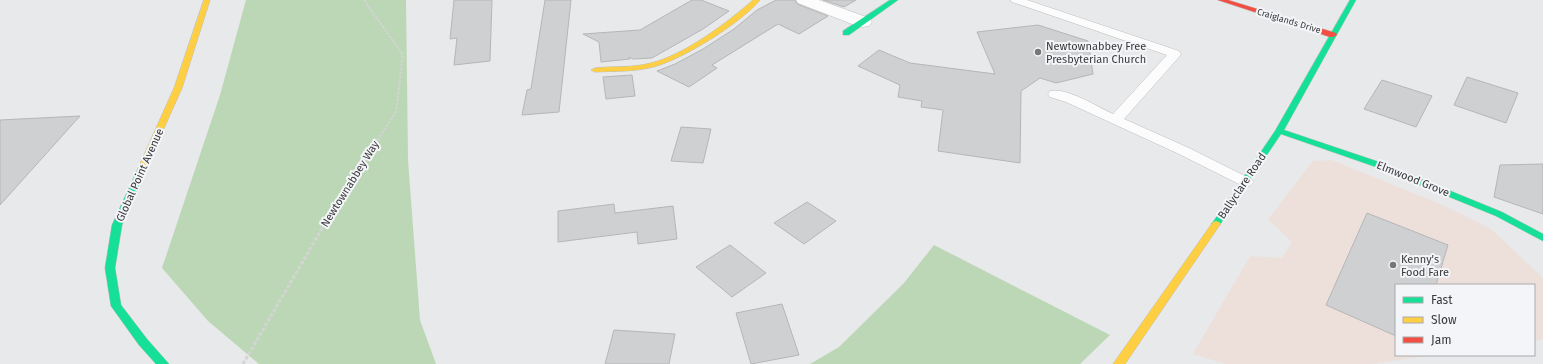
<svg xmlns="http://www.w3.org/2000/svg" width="1543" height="364" font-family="'Fira Sans',sans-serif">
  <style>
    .commercial { fill: #ede0db }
    .forest { fill: #bcd7b6 }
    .building { fill: #cfd0d1; stroke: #b5b6b7 }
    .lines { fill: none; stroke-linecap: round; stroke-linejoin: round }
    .lane-casing { stroke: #bdbebf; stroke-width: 1 }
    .street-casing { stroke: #bdbebf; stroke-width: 1 }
    .fast-casing { stroke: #bdbebf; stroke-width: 1 }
    .slow-casing { stroke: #bdbebf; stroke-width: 1 }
    .jam-casing { stroke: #bdbebf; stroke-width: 1 }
    .path-far1 { stroke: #d4d4d5; stroke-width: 2; stroke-dasharray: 2.5 1.5; stroke-linecap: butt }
    .path { stroke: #d4d4d5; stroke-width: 3; stroke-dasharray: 3.5 2; stroke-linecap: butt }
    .lane { fill: #fcfcfc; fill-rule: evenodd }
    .street { fill: #fcfcfc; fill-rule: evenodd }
    .fast { fill: #16e098; fill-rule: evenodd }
    .slow { fill: #ffcf43; fill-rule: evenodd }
    .jam { fill: #f24e42; fill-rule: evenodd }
    .poi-dot { fill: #777778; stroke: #f4f5f8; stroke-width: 1.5 }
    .labels { text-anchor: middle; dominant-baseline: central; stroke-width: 4; stroke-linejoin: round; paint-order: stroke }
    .far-street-label { font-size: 9px; fill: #3a3a3b; stroke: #f4f5f8 }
    .poi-label { font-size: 11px; fill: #3a3a3b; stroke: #f4f5f8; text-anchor: start }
    .street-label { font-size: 11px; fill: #3a3a3b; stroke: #f4f5f8 }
  </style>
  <rect width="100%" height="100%" fill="#e8e9ea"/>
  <path class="commercial" d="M1332,160L1445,206L1491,229L1543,278V339L1534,341V285H1396V355H1434L1371,364H1225L1193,354L1250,256L1282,258L1292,242L1268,219L1313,161Z"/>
  <g class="forest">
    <path d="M246,0H406L408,160L420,320L436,364H259L208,321L162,268L220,95Z"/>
    <path d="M934,245L1110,335L1080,364H810L839,347L904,283Z"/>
  </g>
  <g class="building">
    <path d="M454,0H492L490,61L454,65L457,38L450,39Z"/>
    <path d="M545,0H571L559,112L522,115L527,90L531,89Z"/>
    <path d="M692,0H701L729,11L703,29L652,58L633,59L629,57L630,59L601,62L599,42L583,34L640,30Z"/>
    <path d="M776,0H795L797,4L828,16L799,34L778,24L712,65L717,68L689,87L657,71L675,64L703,49L734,29L757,10Z"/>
    <path d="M823,0H856L844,7Z"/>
    <path d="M1038,25L1088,41L1093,74L1056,83L1040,78L1021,91L1020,163L938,151L943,110L921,107L922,101L898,97L900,85L858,66L879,50L910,63L995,74L977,32Z"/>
    <path d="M632,75L635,96L606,99L603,77Z"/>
    <path d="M1467,77L1518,93L1506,123L1454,105Z"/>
    <path d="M1382,80L1432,96L1416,127L1364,109Z"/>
    <path d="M80,116L0,205V120Z"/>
    <path d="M681,127L711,129L703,163L671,161Z"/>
    <path d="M1543,164V214L1494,197L1500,165Z"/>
    <path d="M807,202L836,221L804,244L774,223Z"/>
    <path d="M614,204L615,213L673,206L677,239L638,244L637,232L558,242V211Z"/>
    <path d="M1367,213L1448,245L1436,285H1396V336L1326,305Z"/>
    <path d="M730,245L766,273L732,297L696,267Z"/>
    <path d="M782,304L799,355L751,364L736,313Z"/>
    <path d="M614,330L675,334L669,364H605Z"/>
  </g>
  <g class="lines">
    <g class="lane-casing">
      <path id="lane" d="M1010,0H1027L1179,51L1181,54L1179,57L1124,119L1189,148L1251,179L1254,182L1251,185L1246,187L1241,185L1179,154L1066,102L1050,97L1048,94L1050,91C1066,87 1098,107 1113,114L1167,55L1012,2Z"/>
    </g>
    <g class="street-casing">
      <path id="street" d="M796,0H819L869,18L872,22L869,26L863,27L857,26L798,3Z"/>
    </g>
    <g class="fast-casing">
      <g id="fast">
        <path d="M890,0H898L849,35H843V31Z"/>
        <path d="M1350,0H1356L1284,130L1382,163L1502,212L1543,234V241L1496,216L1376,167L1281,134L1219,226H1213L1211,224L1213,222L1275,131Z"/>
        <path d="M144,161L148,164L122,225L115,268L121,305L147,339L169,364H156L139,345L111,306L105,268L112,225L140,164Z"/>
      </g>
    </g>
    <g class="slow-casing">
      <g id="slow">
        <path d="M204,0H210L182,88L148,164L147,166H141L140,164L174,88Z"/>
        <path d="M753,0H760C741,23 682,60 653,67C634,72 614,71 595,72L591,70L595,68C613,66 633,68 651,63C684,55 727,23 753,0Z"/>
        <path d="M1216,221L1219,222L1221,224L1219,226L1125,364H1113L1213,222Z"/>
      </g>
    </g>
    <g class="jam-casing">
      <path id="jam" d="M1218,0H1228L1336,33L1337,35L1333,37H1330Z"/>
    </g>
    <path class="path-far1" d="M364,0L403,55L396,112L365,159"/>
    <path class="path" d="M243,364L335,206L366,158"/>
    <use href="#lane" class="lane"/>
    <use href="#street" class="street"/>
    <use href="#fast" class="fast"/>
    <use href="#slow" class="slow"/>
    <use href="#jam" class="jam"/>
  </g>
  <g class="poi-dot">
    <circle cx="1038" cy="52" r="4"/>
    <circle cx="1393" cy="265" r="4"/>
  </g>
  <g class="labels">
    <g class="far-street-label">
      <text transform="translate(1289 21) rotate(17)">Craiglands Drive</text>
    </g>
    <g class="poi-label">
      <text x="1046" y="46">Newtownabbey Free<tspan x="1046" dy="13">Presbyterian Church</tspan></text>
      <text x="1401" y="259">Kenny’s<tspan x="1401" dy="13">Food Fare</tspan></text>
    </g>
    <g class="street-label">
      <text transform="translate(140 175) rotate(-66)">Global Point Avenue</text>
      <text transform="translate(1413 179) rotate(22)">Elmwood Grove</text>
      <text transform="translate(350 184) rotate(-58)">Newtownabbey Way</text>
      <text transform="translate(1242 186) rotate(-56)">Ballyclare Road</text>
    </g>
  </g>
  <rect x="1395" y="284" width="140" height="72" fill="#f4f5f8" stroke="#aaaaac"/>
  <rect x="1403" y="297" width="20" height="6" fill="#16e098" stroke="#aaaaac"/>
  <text x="1431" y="304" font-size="12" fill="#3a3a3b">Fast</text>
  <rect x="1403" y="317" width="20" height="6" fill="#ffcf43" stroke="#aaaaac"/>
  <text x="1431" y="324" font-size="12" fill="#3a3a3b">Slow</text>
  <rect x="1403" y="337" width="20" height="6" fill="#f24e42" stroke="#aaaaac"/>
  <text x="1431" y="344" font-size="12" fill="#3a3a3b">Jam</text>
</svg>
